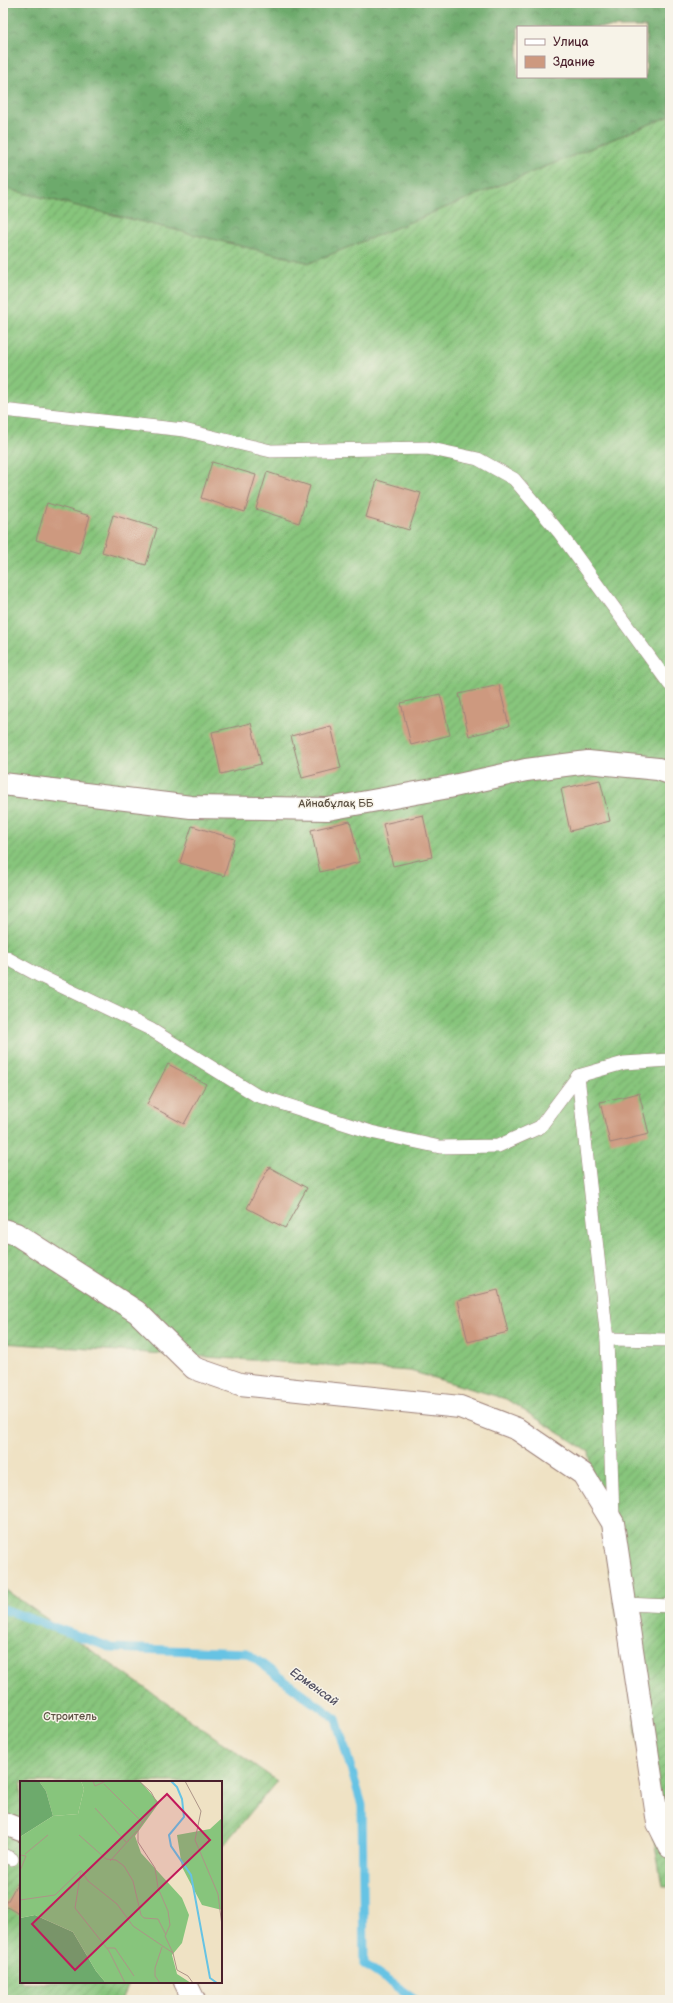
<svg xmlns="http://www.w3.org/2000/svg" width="673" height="2003" font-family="'Balsamiq Sans',sans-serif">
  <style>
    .forest { fill: url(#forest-crowns); stroke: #5c644c; fill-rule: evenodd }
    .garden { fill: url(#garden-furrows); stroke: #687254 }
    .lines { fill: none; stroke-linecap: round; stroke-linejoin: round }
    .stream { stroke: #66c3e4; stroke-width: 9 }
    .building { fill: #cd997f }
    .service-casing { stroke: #9c8078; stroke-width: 14 }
    .minor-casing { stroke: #9c8078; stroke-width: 24 }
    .service { stroke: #fff; stroke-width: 13 }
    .minor { stroke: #fff; stroke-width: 22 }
    .labels { text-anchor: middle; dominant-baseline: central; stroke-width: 3; stroke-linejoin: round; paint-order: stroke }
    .park-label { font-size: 11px; fill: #5c5143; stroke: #f7f3e8 }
    .water-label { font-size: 12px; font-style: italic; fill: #525062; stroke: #f7f3e8 }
    .inset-river { fill: none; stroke: #66c3e4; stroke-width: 2 }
    .inset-road { fill: none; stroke: #ad9487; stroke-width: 1 }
    .view { fill: #c2185b; fill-opacity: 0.15; stroke: #c2185b; stroke-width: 2 }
    .inset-edge { fill: none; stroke: #4a1f2b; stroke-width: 2 }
  </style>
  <defs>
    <pattern id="forest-crowns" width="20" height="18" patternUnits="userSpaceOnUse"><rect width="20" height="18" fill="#6daa6c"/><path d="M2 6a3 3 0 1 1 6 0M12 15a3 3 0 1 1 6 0" fill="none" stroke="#5c8a59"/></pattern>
    <pattern id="garden-furrows" width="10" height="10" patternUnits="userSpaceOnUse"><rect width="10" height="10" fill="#87c57c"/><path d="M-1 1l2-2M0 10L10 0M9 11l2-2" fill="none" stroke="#709f66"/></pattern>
  </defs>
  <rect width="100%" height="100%" fill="#f7f3e8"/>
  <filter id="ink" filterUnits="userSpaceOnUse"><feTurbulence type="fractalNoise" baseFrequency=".025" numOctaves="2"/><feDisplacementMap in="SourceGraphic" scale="8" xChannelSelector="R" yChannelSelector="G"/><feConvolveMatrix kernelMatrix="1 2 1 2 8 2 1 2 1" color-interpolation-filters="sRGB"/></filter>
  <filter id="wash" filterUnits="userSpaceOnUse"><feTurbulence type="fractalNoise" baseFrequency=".012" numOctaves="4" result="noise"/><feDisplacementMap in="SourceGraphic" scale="16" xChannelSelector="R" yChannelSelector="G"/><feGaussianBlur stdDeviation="0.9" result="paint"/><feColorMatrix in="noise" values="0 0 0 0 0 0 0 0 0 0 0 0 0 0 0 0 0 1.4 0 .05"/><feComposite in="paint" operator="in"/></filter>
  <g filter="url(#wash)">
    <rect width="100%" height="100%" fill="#efe2c4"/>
    <path class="forest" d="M3,3H670V116L310,263L3,188ZM518,27H646V77H518Z"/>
    <g class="garden">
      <path d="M670,116V1886H662L589,1452L506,1399L410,1371L3,1343V188L310,263Z"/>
      <path d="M3,1588L277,1781L221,1848V1782H21V1982H129L121,2000H3Z"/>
    </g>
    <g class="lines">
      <path class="stream" d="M3,1609L112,1648L247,1653L336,1719L362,1805L364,1964L416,2000"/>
    </g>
    <g id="blocks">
      <g class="building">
        <path d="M212,462L256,475L245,512L201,498Z"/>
        <path d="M267,472L310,486L299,523L256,509Z"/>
        <path d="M377,480L421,493L409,530L366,517Z"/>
        <path d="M47,503L90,516L79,553L36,540Z"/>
        <path d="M113,515L157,528L146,565L102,552Z"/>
        <path d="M499,685L509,726L469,736L459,694Z"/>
        <path d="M440,694L450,735L411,745L401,703Z"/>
        <path d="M251,723L261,764L221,774L212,732Z"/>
        <path d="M331,726L341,768L302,778L291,736Z"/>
        <path d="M600,780L610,821L570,831L561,789Z"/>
        <path d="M423,815L432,857L393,866L383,824Z"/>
        <path d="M350,821L360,862L320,872L311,830Z"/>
        <path d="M192,826L235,839L224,876L180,863Z"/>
        <path d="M168,1064L206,1084L184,1124L147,1104Z"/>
        <path d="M639,1093L649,1134L610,1143L600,1102Z"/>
        <path d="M269,1167L307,1188L285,1228L247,1208Z"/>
        <path d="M498,1290L508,1332L468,1342L458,1300Z"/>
        <path d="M21,1876V1915L5,1906Z"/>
      </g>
    </g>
  </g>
  <g filter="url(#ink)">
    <use href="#blocks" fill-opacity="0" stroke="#9c8078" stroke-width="1"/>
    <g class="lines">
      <g class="service-casing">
        <g id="service">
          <path d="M3,410L184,430L271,451L427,448L478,459L514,479L559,532L670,685"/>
          <path d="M3,956L40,976L150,1029L256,1095L371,1132L440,1147L498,1146L540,1127L578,1076L624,1063L670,1060"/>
          <path d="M578,1076L607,1339L613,1518"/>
          <path d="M607,1339L670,1340"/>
          <path d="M626,1604L670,1606"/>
          <path d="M3,1855L12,1859"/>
        </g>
      </g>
      <g class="minor-casing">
        <g id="minor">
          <path d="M3,784L191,807L328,809L449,787L526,770L588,762L658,769L670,773"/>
          <path d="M3,1230L16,1234L137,1312L194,1368L240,1384L460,1407L517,1429L583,1474L613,1523L658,1823L670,1847"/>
          <path d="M3,1823L21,1830"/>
          <path d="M185,1982L194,2000"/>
        </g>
      </g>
      <use href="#service" class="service"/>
      <use href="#minor" class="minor"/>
    </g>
  </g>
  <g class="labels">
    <g class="park-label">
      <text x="336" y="803">Айнабұлақ ББ</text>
      <text x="70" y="1716">Строитель</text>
    </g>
    <g class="water-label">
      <text transform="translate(314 1687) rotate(36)">Ерменсай</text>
    </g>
  </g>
  <g transform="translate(20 1781)">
    <rect width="202" height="202" fill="#efe2c4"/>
    <path d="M19,0H61L64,8L58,33L33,35L26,10Z" fill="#87c57c"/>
    <path d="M0,0H19L26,10L33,35L0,56ZM15,134L53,151L76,190L86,202H0V137Z" fill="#6daa6c"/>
    <path d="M61,0H120L139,22L115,55L121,72L162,117L169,134L162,162L152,174L157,193L171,202H86L76,190L53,151L15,134L0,137V56L33,35L58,33L64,8ZM202,37V129L182,124L162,86L157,54L190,48Z" fill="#87c57c"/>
    <path class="inset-river" d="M151,0L157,6L162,18L164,36L149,54L151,65L171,94L190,197L197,202"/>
    <path class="inset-road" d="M73,0L75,5L86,0M119,0L131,11L137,22L118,48V61L135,87L138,107L148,130L150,144L145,155L153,172L157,189L168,195L173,202M165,0L181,30L175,59L198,113L202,145M84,3L123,42M75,27L106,61M59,54L86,78L96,79L104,85L113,100L121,134L124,137L138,138L146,154M5,73L28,54M0,74L6,75L0,90M90,80L117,50M61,89L55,127L89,170L105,202M61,89L68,100L97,123L113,145L153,172M0,119L35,114L60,90M87,167H95L114,195M140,202L135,195V187L142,166"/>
    <path class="view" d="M147,13L190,59L55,189L12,143Z"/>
    <rect width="202" height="202" class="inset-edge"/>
  </g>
  <rect width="673" height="2003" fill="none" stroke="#f7f3e8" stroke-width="16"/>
  <rect x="517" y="26" width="130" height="52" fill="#f7f3e8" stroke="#b29e9c"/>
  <rect x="525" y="39" width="20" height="6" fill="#ffffff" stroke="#b29e9c"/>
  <text x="553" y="46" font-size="12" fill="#4a1f2b">Улица</text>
  <rect x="525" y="56" width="20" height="12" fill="#cd997f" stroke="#b29e9c"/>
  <text x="553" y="66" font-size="12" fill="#4a1f2b">Здание</text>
</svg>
